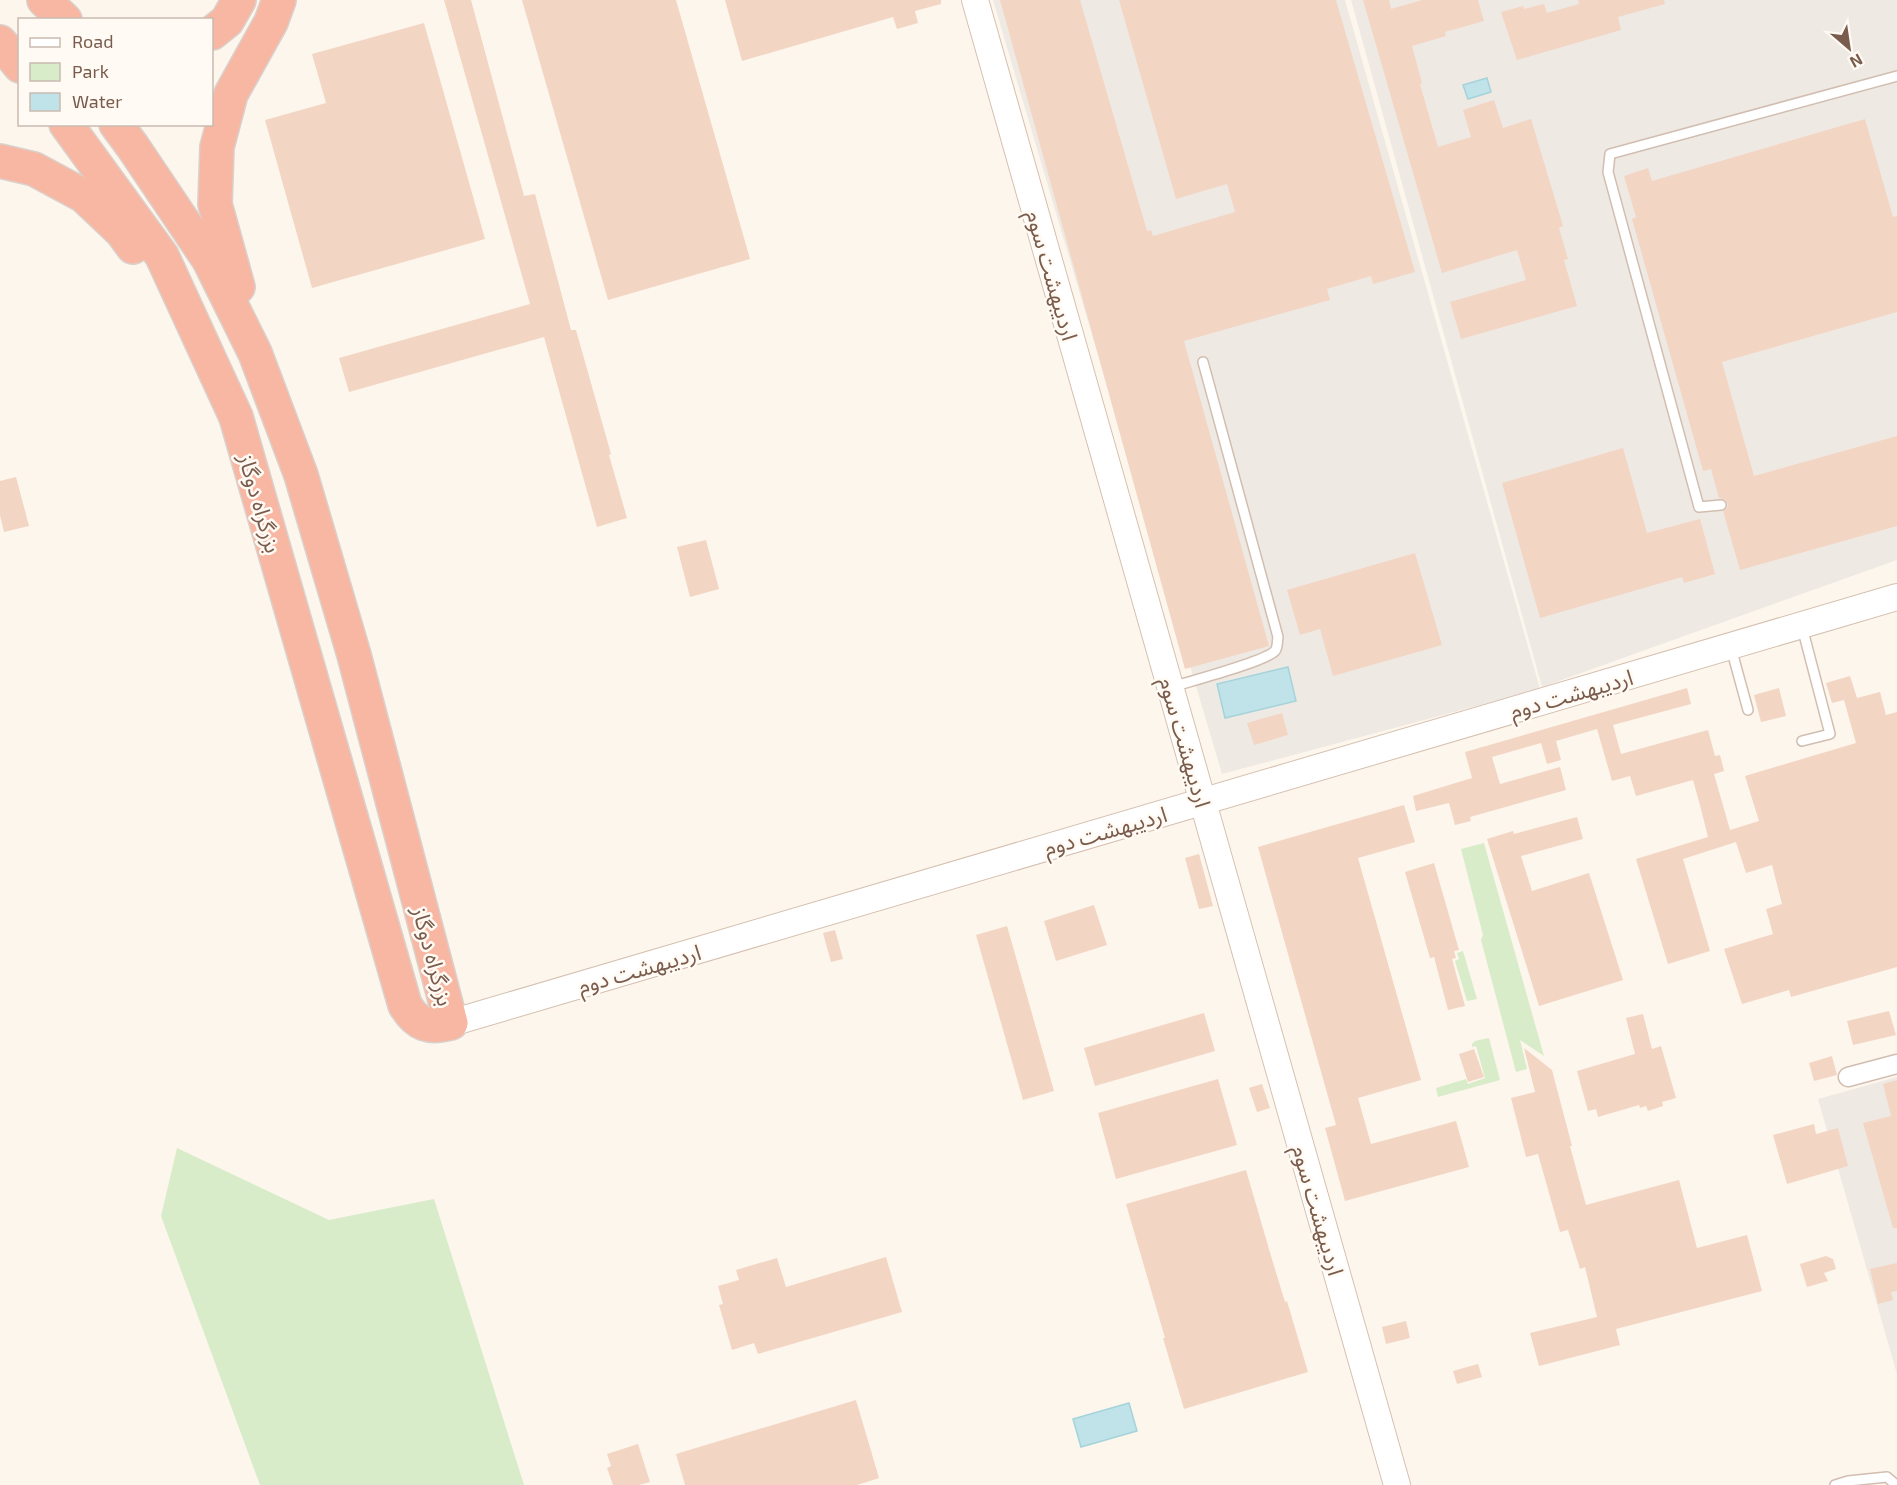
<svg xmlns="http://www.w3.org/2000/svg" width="1897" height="1485" font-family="'Exo 2','Noto Sans Arabic',sans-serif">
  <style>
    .industrial { fill: #efe9e4 }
    .green { fill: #d8ecc9 }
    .water { fill: #bfe3e8; stroke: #a5d3da; stroke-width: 1.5 }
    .building { fill: #f3d5c3 }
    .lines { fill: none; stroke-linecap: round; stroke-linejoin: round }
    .lane-casing { stroke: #d1beb0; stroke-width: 12 }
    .street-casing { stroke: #d1beb0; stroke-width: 21 }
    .secondary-casing { stroke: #d6c0b0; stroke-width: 28 }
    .highway-casing { stroke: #dad1cd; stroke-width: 36 }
    .lane { stroke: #fff; stroke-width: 9 }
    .street { stroke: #fff; stroke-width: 18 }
    .secondary { stroke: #fff; stroke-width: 26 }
    .highway { stroke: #f7b7a3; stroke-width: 33 }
    .labels { text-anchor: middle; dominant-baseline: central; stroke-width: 5; stroke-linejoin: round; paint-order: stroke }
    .street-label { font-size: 22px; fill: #7a5c4d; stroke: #fffaf3 }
  </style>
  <rect width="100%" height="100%" fill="#fdf6ec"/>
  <g class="industrial">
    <path d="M993,0H1345L1540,689L1222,774Z"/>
    <path d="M1351,0H1897V560L1542,687Z"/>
    <path d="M1897,1077V1374L1818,1099Z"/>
  </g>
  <g class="green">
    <path d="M1484,843L1544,1056L1520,1040L1527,1069L1516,1072L1481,940L1483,935L1461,849Z"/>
    <path d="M1463,951L1477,999L1467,1001L1455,961L1459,959L1457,953Z"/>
    <path d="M1489,1038L1500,1080L1438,1097L1436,1088L1466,1079L1468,1084L1485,1078L1476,1046L1472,1047V1044L1475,1041Z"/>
    <path d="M177,1148L329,1220L434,1199L524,1485H260L161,1216Z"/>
  </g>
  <g class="water">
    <path d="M1487,78L1491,92L1468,99L1463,85Z"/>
    <path d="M1288,667L1296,701L1225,718L1217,684Z"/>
    <path d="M1129,1403L1137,1431L1081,1447L1073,1419Z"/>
  </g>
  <g class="building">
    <path d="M444,0H471L524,196L535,194L571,330H576L611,454L609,455L627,518L597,527L544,337L349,392L339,358L530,304Z"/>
    <path d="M522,0H676L750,259L608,300Z"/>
    <path d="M725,0H941V4L915,11L918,23L897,29L893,17L742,61Z"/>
    <path d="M1000,0H1080L1147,231L1151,230L1153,236L1235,212L1227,184L1176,199L1119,0H1336L1415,272L1373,284L1371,276L1327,289L1330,300L1184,341L1269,646L1185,669Z"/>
    <path d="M1363,0H1389L1391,9L1422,0H1478L1484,21L1445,32L1446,36L1412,46L1422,83L1420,84L1438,147L1471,137L1463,110L1494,100L1503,128L1531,119L1563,226L1559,228L1568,259L1564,260L1577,306L1461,339L1450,302L1526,280L1517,250L1442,273Z"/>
    <path d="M1578,0H1664L1665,4L1618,17L1621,30L1517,60L1501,12L1523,6L1524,9L1544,4L1547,13L1579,4Z"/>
    <path d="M424,23L485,239L312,288L265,120L326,103L312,54Z"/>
    <path d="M1865,119L1893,217L1897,216V312L1722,362L1754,476L1897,436V526L1740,570L1723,511L1727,508L1728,504L1724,499L1719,498L1711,469L1703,471L1632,219L1636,217L1624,176L1648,168L1652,181Z"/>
    <path d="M1623,448L1647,533L1700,519L1715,574L1684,583L1682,577L1540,618L1502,483Z"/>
    <path d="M16,477L29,526L4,532L0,515V481Z"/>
    <path d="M706,540L719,589L690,597L677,547Z"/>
    <path d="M1415,553L1442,645L1333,676L1320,629L1300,635L1287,590Z"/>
    <path d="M1850,676L1857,698L1880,692L1886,715L1897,712V967L1791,997L1789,990L1742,1004L1724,949L1773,934L1766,909L1782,904L1772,865L1746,873L1736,842L1683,859L1710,951L1668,964L1636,859L1708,837L1701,809L1693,780L1636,796L1630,776L1612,781L1597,729L1556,741L1561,760L1547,764L1541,743L1492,757L1500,784L1560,767L1566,790L1470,817L1471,821L1455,825L1449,803L1416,811L1413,796L1472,778L1465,752L1687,688L1691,704L1613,725L1621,754L1708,730L1715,756L1720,755L1724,771L1714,774L1730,830L1759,821L1745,776L1856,743L1844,700L1832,703L1826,683Z"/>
    <path d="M1779,688L1786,716L1761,722L1754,695Z"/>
    <path d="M1282,713L1288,735L1254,745L1247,723Z"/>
    <path d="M1404,805L1415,842L1358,858L1421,1080L1358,1098L1371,1144L1456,1121L1469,1167L1345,1201L1325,1128L1336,1125L1258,847Z"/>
    <path d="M1577,817L1583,839L1521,856L1532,891L1589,873L1623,980L1539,1006L1487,839L1513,831L1514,834Z"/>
    <path d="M1199,854L1213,906L1199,909L1185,858Z"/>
    <path d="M1434,863L1459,950L1454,951L1456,958L1452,959L1465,1006L1448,1010L1434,957L1430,958L1405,872Z"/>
    <path d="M1094,905L1107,945L1056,961L1044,921Z"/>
    <path d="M1007,926L1054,1091L1023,1100L976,935Z"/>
    <path d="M835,930L843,959L831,962L823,933Z"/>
    <path d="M1889,1011L1896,1035L1853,1045L1847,1021Z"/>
    <path d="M1204,1013L1215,1051L1095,1086L1084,1048Z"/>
    <path d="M1643,1014L1652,1049L1661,1046L1676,1098L1662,1102L1663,1106L1648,1111L1646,1106L1640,1108L1639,1105L1598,1117L1596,1109L1588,1111L1577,1071L1635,1054L1626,1018Z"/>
    <path d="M1524,1048L1552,1070L1572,1146H1570L1586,1205L1679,1180L1697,1248L1747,1235L1762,1291L1616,1329L1620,1345L1539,1366L1530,1333L1597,1317L1585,1267L1580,1269L1568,1230L1560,1232L1538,1154L1526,1157L1511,1098L1535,1092Z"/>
    <path d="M1474,1049L1484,1077L1468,1082L1459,1054Z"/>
    <path d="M1832,1056L1837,1075L1814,1081L1809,1063Z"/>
    <path d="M1218,1079L1237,1145L1116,1179L1098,1113Z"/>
    <path d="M1897,1080V1228H1893L1863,1123L1891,1116L1883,1084Z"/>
    <path d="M1262,1084L1270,1108L1257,1112L1249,1088Z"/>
    <path d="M1814,1124L1816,1134L1838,1128L1848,1166L1787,1184L1773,1135Z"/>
    <path d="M1246,1170L1271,1256L1285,1302L1287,1301L1308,1372L1184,1409L1163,1338H1165L1126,1204Z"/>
    <path d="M1826,1256L1833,1259L1836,1269L1824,1273L1828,1281L1807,1287L1800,1264Z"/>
    <path d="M886,1257L902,1312L758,1354L754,1343L732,1350L719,1305L723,1304L718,1286L739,1280L736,1270L777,1258L786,1287Z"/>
    <path d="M1897,1263V1291L1891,1292L1893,1300L1878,1304L1870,1269Z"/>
    <path d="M1406,1321L1410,1338L1386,1344L1382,1327Z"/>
    <path d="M1478,1364L1482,1377L1457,1384L1453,1371Z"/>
    <path d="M856,1400L879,1478L857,1485H685L676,1454Z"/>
    <path d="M638,1444L650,1482L639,1485H613L607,1468L611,1466L607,1454Z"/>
  </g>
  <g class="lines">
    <g class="lane-casing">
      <g id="lane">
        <path d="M1721,505L1699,507L1608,172L1610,154L1897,76"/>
        <path d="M1802,627L1830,734L1802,741"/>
        <path d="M1731,648L1748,710"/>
        <path d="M1172,687C1191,681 1264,662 1275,651C1278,647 1277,642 1278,637L1203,362"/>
        <path d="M1835,1485L1848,1481L1887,1477L1896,1485"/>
      </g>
    </g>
    <g class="street-casing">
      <path id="street" d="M1848,1077L1897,1064"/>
    </g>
    <g class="secondary-casing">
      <g id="secondary">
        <path d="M975,0L1397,1485"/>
        <path d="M451,1023L1897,597"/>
      </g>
    </g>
    <g class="highway-casing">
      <g id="highway">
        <path d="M44,0L65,20"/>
        <path d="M212,33L227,21L239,0"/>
        <path d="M0,42L20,66"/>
        <path d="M66,124L162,256L236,417L405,1005C417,1025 429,1029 451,1023L354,655L301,475L255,353L209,260L133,147L116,124"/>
        <path d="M0,161L34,169L84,196L122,232L133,247"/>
        <path d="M238,287L215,204L217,147L231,94L271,22L279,0"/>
      </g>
    </g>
    <use href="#lane" class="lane"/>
    <use href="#street" class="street"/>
    <use href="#secondary" class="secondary"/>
    <use href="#highway" class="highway"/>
  </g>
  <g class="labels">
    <g class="street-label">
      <text transform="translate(1053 275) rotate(74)">اردیبهشت سوم</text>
      <text transform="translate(261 503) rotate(74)">بزرگراه دوگاز</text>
      <text transform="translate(1571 693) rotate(-16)">اردیبهشت دوم</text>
      <text transform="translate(1186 742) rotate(74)">اردیبهشت سوم</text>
      <text transform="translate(1105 830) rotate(-16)">اردیبهشت دوم</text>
      <text transform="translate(434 956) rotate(75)">بزرگراه دوگاز</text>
      <text transform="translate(639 968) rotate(-16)">اردیبهشت دوم</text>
      <text transform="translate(1319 1210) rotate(74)">اردیبهشت سوم</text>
    </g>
  </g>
  <rect x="18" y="18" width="195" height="108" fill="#fffaf3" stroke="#cabbb1" stroke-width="1.5"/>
  <rect x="30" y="38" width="30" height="9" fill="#ffffff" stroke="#cabbb1" stroke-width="1.5"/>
  <text x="72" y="48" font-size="18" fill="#7a5c4d">Road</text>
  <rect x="30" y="63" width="30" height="18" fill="#d8ecc9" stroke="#cabbb1" stroke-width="1.5"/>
  <text x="72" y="78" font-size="18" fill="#7a5c4d">Park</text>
  <rect x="30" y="93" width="30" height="18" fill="#bfe3e8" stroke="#cabbb1" stroke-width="1.5"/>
  <text x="72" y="108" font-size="18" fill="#7a5c4d">Water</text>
  <g transform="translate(1849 48) rotate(151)" stroke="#fffaf3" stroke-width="4.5" paint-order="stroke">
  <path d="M0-4.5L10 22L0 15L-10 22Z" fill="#7a5c4d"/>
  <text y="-9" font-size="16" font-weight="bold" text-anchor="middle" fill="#7a5c4d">N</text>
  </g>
</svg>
